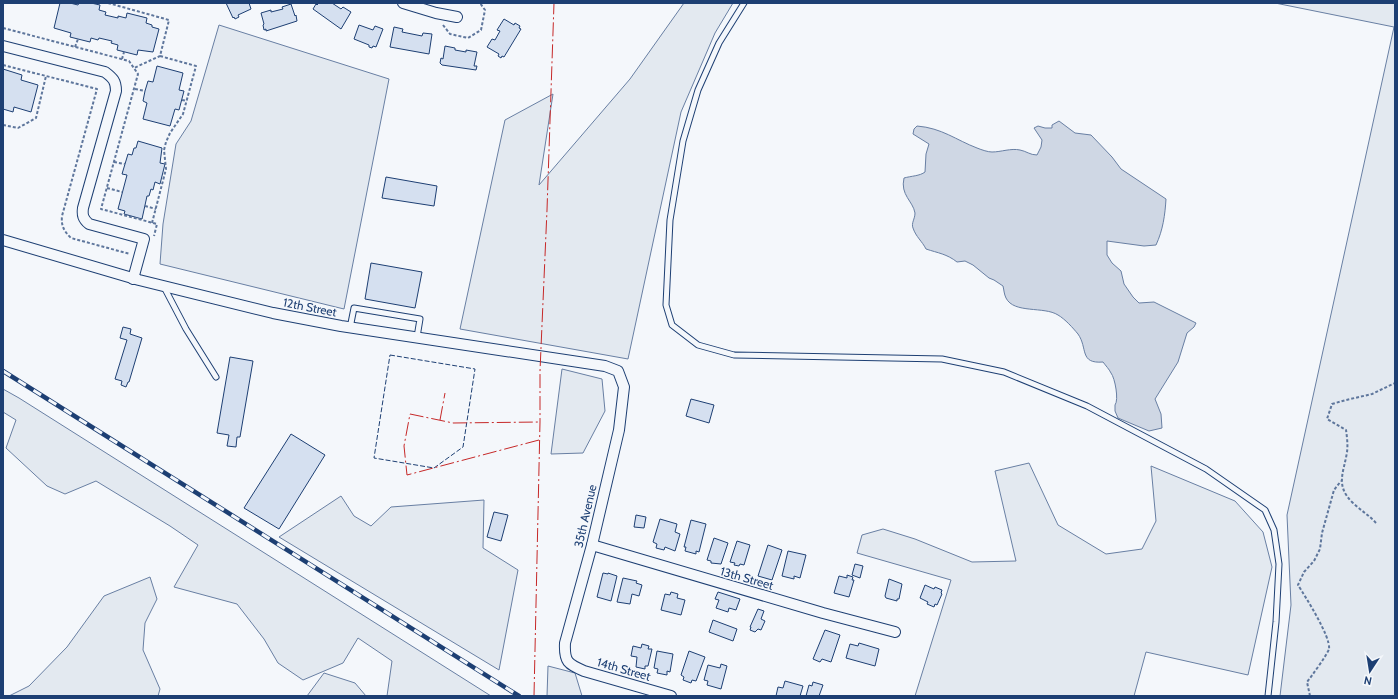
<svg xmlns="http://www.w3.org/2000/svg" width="1398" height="699" font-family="Cabin,sans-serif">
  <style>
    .green { fill: #e3e9f0; stroke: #687fa3 }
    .water { fill: #cfd7e4; stroke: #687fa3 }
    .building { fill: #d5e0f0; stroke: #1d3f73 }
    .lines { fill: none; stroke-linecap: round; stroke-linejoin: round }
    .service-casing { stroke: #1d3f73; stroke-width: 7 }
    .minor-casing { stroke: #1d3f73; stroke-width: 12 }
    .path { stroke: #5e769c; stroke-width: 2; stroke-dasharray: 3 2; stroke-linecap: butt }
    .service { stroke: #f4f7fb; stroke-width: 5 }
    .minor { stroke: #f4f7fb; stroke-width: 10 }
    .rail-casing { stroke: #1d3f73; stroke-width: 4.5 }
    .rail { stroke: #f4f7fb; stroke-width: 3; stroke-dasharray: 9; stroke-linecap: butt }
    .fence { stroke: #1d3f73; stroke-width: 1; stroke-dasharray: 5 2; stroke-linecap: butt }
    .power { stroke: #c62828; stroke-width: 1; stroke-dasharray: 14 3 2 3; stroke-linecap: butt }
    .labels { text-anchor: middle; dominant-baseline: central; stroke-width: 3; stroke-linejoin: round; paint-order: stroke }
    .street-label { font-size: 12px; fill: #1d3f73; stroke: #f4f7fb }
  </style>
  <rect width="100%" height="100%" fill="#f4f7fb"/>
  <g class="green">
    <path d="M684,3H733L715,33L681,112L628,359L460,329L505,120L553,94L539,185L630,79Z"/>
    <path d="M1275,3H1395V696H1280L1291,605L1287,515L1394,27Z"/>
    <path d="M219,25L389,79L344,309L160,264L163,224L176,144L191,121Z"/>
    <path d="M562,369L602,379L605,411L583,453L551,454Z"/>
    <path d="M3,389L19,398L491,696H387L392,661L358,638L343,663L303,680L278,663L264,639L237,604L174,587L198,545L170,526L96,481L65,494L47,486L6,448L16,420L3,412Z"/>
    <path d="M1029,463L1058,525L1106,554L1142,549L1156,521L1151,466L1235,501L1263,532L1272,567L1248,675L1146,652L1134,696H915L951,580L857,553L862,535L883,529L915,539L972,562L1016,561L995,471Z"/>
    <path d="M341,496L354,516L371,526L391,507L484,500L483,548L518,570L499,670L279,537Z"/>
    <path d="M150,577L157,599L145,623L143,650L160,689L158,696H9L29,686L67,647L104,596Z"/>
    <path d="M548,666L575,673L582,696H547Z"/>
    <path d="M324,673L355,683L366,696H307Z"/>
  </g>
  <path class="water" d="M1059,121L1075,133L1091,135L1112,157L1121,169L1166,199C1165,215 1163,230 1156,245L1144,246L1107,241V255L1112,263L1121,271L1124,284L1133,297L1139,303L1154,302L1196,323L1194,327L1187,333L1178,362L1155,399L1161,414L1162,428L1149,431L1118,418L1115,411V405C1119,400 1115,378 1111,373C1109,369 1106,366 1103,362C1079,364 1088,348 1078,334C1073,328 1065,319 1058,315C1044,306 1014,314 1006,298C1004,294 1004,290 1003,286L994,280L989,278L973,265L965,261L957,262C947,254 938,253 926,249C922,241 916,237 913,228C911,223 915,219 915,213C913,201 900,195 904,178C911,176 920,176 925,172L926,154L929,144L913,134L914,129L917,126C942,128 956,140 977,148C982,150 988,152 992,152C1001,152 1011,148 1020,150C1026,151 1030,155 1037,155L1041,147L1042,140L1034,128L1038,126L1045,128H1052V125Z"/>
  <g class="building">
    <path d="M60,3H70L78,5L79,3H91L100,5L99,10L106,12L105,15L118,18V16L126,18L127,13L147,18L146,23L152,25V27L159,29L153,52L138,50L137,55L117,50L118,45L111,43L112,41L99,38L98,40L91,38L90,42L70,37L71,33L54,28Z"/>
    <path d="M226,3H249L251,9L238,15L239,17L235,19L234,17L233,18Z"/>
    <path d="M319,3H332L341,9L343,7L351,12L341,29L313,9L316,4L317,5Z"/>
    <path d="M291,4L295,16L296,15L297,21L266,31V29L264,30L263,25L264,24L261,13L271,10V12L283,9L282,7Z"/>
    <path d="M504,19L514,25L515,23L520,26L519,28L521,29L504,57L502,56L501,58L498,56L499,54L487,47L492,39L495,40L500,31L497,30Z"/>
    <path d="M359,25L373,30L375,26L383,29L376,47L373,46L372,48L369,47V45L354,39Z"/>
    <path d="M394,27L403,29L402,32L422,36L423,33L432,34L429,54L390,47Z"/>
    <path d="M445,46L455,48V50L466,52V50L477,52L474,66H477L476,70L442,65L440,63L441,58L443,59Z"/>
    <path d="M157,66L183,73L179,90L184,91L179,110L175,109L170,126L143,119L147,103L143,101L145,91L148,81L153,82Z"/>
    <path d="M3,69L22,75L21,80L38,85L31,112L14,107L13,112L3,109Z"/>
    <path d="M138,141L162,148L160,163L165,164L160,184L155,182L153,190L151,189L149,196H147L142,219L124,214L125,211L118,209L127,175L122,174L128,154L132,155L134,148H136Z"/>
    <path d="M386,177L437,186L434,206L382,198Z"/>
    <path d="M371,263L422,272L415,308L365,299Z"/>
    <path d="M123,327L131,329L130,334L142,338L129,382H128L126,387L121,385L122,381L115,379L127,340L120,338Z"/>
    <path d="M230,357L253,361L240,437H237L236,447L227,446L229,435L217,433Z"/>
    <path d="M691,399L714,405L709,423L686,416Z"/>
    <path d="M291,434L325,455L279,529L244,508Z"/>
    <path d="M494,512L508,515L501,541L487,537Z"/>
    <path d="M636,515L646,517L644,528L634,527Z"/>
    <path d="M660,519L677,524L675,532L680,534L675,551L665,547L664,550L656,548L657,544L653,542Z"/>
    <path d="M691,520L706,524L699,552L696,551V554L685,551L686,547H684Z"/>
    <path d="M714,538L728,543L721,564L711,563V561L707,560Z"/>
    <path d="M737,541L750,545L744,565L740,564L739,566L734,565L735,563L730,562Z"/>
    <path d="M768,545L782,550L772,580L758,576Z"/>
    <path d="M788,551L806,555L800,578L794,576V579L782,576Z"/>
    <path d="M855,564L863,566L860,578L852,575Z"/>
    <path d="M603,573L608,574V573L617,576L611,601L597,597Z"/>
    <path d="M847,575L853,577L852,580H854L849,597L834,593L839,576L847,578Z"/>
    <path d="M623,578L637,581L636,583L642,585L639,596L632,594L630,604L617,602Z"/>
    <path d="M889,579L902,584L899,599H897V601L886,598L885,596Z"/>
    <path d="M925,585L934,589L935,587L942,590L941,593L942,594L937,605L935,604L934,607L927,604L928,602L920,598Z"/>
    <path d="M671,592L678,594L677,598L685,600L681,615L661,610L665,594L670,595Z"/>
    <path d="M718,592L740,599L736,610L729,608L728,612L716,608L719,600L715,599Z"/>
    <path d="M758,609L764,611L761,619L765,621L761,630L758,629L755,632L750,630L751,627H750Z"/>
    <path d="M713,620L737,629L733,641L709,632Z"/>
    <path d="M825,630L840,635L831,662L822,659L820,662L813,659Z"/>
    <path d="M859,643L879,649L875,666L846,658L850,644L858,646Z"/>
    <path d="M642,644L649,646L648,649H652L648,666H645V669L636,667L637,657L631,656L633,646L641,648Z"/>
    <path d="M657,651L673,654L670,672L667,671V675L657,673L658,669L654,668Z"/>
    <path d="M689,651L705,657L696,681L692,680L691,683L683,680L684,677L681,675Z"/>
    <path d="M721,664L727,666L721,689L707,685L708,681L704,680L708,665L720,668Z"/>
    <path d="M785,681L803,686L800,696H776L778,687L783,688Z"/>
    <path d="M813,682L823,685L819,696H806L809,685L812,686Z"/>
  </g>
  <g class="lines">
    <g class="service-casing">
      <g id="service">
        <path d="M744,3L719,43L698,90L683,141L670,220L666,305L672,325L698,345L734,355L942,359L1004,372L1087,406L1206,469L1265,510L1274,530L1279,564L1276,622L1268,696"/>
        <path d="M164,287L186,329L216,377"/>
        <path d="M350,328L354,308L420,319L417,337"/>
      </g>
    </g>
    <g class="minor-casing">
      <g id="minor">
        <path d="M403,3L436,13L457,17"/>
        <path d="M3,46L105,72C113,78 116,81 116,91L83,208C82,215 83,219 89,224L144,239L133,279"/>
        <path d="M3,240L139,280L273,313L341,326L605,366L618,371L624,387L619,430L592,545L565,643C564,662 568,664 584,671L671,696"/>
        <path d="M592,545L823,613L895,632"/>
      </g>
    </g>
    <g class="path">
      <path d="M108,3L169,20L160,56L134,68"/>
      <path d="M443,25L450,34L468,38L481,30L485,10L480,3"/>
      <path d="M3,28L129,61L138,74L101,209L157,224L154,236"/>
      <path d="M75,47L78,39"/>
      <path d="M122,59L124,52"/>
      <path d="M3,65L97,89L62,216C61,226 64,231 71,238L130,254"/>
      <path d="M135,89L145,91"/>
      <path d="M182,100L187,101"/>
      <path d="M3,125L18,128L36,118L46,76"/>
      <path d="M114,162L125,164"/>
      <path d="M107,188L122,192"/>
      <path d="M145,206L156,209"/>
      <path d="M152,223L166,169L164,150L166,142L170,133L183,114L196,66L160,56"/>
      <path d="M1376,523C1369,515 1360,510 1352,502C1335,485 1344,472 1347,452C1348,445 1347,437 1346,430L1327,419L1332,404L1346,400L1372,394L1395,383"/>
      <path d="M1310,696L1307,682C1311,677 1327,655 1329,649C1331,637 1305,596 1298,585L1304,572L1314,561L1320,549L1322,533L1334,490L1341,481"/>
    </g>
    <use href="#service" class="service"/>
    <use href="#minor" class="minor"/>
    <g class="rail-casing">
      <path id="rail" d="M3,371L519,696"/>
    </g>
    <use href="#rail" class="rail"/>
    <path class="fence" d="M390,355L475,369L463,447L434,468L374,458Z"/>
    <g class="power">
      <path d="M440,420L445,393"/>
      <path d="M539,440L407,475L404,446L410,414L453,423L540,422"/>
      <path d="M534,696L540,422V371L547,210L554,3"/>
    </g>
  </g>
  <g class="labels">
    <g class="street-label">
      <text transform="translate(310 307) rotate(11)">12th Street</text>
      <text transform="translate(585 516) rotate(-77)">35th Avenue</text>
      <text transform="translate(747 578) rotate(16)">13th Street</text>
      <text transform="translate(624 669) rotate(16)">14th Street</text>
    </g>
  </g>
  <rect width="1398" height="699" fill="none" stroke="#1d3f73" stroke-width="8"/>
  <g transform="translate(1370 671) rotate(192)" stroke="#f4f7fb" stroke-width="3" paint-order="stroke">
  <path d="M0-3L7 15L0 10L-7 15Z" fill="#1d3f73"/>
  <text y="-6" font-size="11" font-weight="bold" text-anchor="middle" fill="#1d3f73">N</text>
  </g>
</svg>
